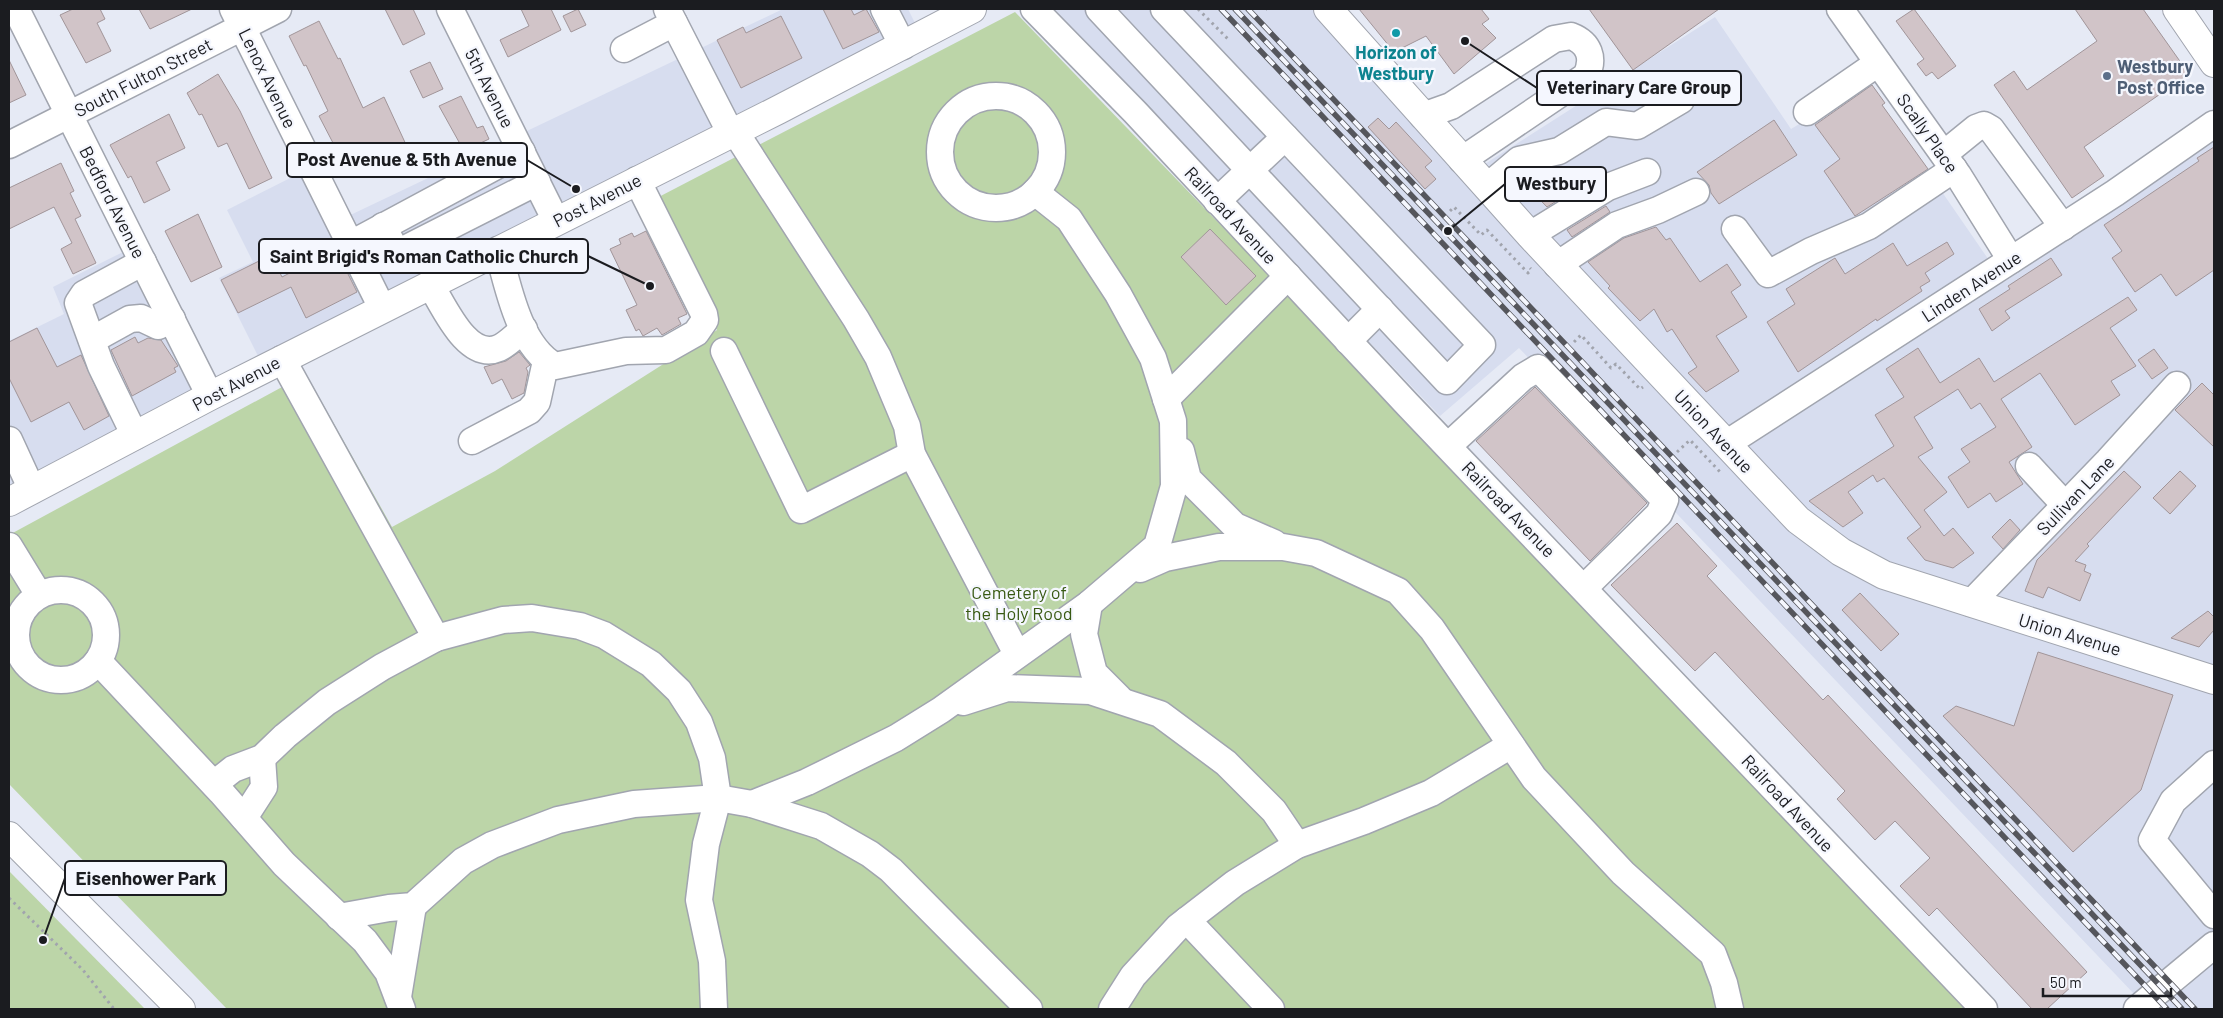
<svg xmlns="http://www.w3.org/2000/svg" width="2223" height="1018" font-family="Barlow,sans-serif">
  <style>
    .built { fill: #d7ddef }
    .green { fill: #bcd5a8 }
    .building { fill: #d1c4c8; stroke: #a19599 }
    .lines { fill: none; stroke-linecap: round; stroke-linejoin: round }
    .minor-casing { stroke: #a1a5af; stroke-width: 29 }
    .major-casing { stroke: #a1a5af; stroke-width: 30 }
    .path { stroke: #a1a4ad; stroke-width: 3; stroke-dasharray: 2.5 4; stroke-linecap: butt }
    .minor { stroke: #fff; stroke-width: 26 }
    .major { stroke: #fff; stroke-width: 28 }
    .rail-casing { stroke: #55565c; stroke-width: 5.5 }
    .rail { stroke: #f5f7fe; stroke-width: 4; stroke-dasharray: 11; stroke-linecap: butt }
    .culture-dot { fill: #0f9aa8; stroke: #f5f7fe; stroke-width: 2 }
    .service-dot { fill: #5c6f8a; stroke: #f5f7fe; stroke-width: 2 }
    .labels { text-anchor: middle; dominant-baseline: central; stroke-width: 4.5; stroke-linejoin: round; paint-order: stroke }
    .culture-label { font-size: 18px; font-weight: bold; fill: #0d838f; stroke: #f5f7fe }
    .service-label { font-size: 18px; font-weight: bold; fill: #4e5e75; stroke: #f5f7fe; text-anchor: start }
    .street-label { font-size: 18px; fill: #1b1c20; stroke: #f5f7fe }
    .park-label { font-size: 18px; fill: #385913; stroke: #f5f7fe }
    .leader { fill: none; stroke: #1b1c20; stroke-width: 2 }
    .callout-dot { fill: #1b1c20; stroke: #f5f7fe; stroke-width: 2 }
    .callout { fill: #f5f7fe; stroke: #1b1c20; stroke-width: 2 }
    .callout-label { font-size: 19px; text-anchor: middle; font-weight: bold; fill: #1b1c20 }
  </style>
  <rect width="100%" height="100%" fill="#e6eaf5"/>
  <g class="built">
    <path d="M783,9H908L922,37L265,370L219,278L253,262L227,210L316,165L342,219Z"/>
    <path d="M1051,9H1313L1463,178L1715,17L1791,129L1867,83L2004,282L2214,142V1009H2159L2189,985L2173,967L2137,997L1519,348L1440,416Z"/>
    <path d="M135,246L211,401L9,506V341L64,314L53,287Z"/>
  </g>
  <g class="green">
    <path d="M1015,12L1267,273L1965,1009H227L9,784V535L306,374L392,527L495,471L717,330L651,201Z"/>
    <path d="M9,871L145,1009H9Z"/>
  </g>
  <g class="building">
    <path d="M73,9H100L105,19L97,23L111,51L86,63L60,15Z"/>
    <path d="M139,9H192L150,29Z"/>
    <path d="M385,9H413L425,34L403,45Z"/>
    <path d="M521,9H551L561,30L508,57L500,40L529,26Z"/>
    <path d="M578,9L586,25L571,32L563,16Z"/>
    <path d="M823,9H851L854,15L866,9L879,32L843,49Z"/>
    <path d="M1359,9H1481L1489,19L1482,24L1496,38L1454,74L1426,36L1394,52Z"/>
    <path d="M1589,9H1719L1633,70Z"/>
    <path d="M1914,9L1956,66L1938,79L1932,72L1926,76L1917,64L1924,59L1896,21Z"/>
    <path d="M2075,9H2143L2189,74L2084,147L2104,176L2072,198L1994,85L2014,71L2027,90L2097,41Z"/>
    <path d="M781,16L802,58L741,88L717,40L743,27L746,33Z"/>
    <path d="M319,21L338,59L340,58L363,108L384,97L415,164L395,174L382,148L345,166L319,116L328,111L306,65L304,66L289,36Z"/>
    <path d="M9,60L26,95L9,103Z"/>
    <path d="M430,62L443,89L423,98L410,71Z"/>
    <path d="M218,74L240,111L272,178L249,189L227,143L218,147L202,114L199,115L187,93Z"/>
    <path d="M1872,85L1885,103L1882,105L1928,169L1855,216L1824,171L1840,159L1815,125Z"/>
    <path d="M461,96L477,128L483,126L489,139L464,151L439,106Z"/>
    <path d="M169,114L185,148L156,162L170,190L144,203L131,176L128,178L110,145Z"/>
    <path d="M1378,118L1389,129L1396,122L1432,161L1425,167L1436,179L1425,189L1368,127Z"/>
    <path d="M1774,120L1797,155L1719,204L1711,193L1709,185L1697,172Z"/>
    <path d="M2214,147V270L2176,296L2161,274L2135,292L2112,258L2122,251L2104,225L2199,161L2197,158Z"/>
    <path d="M61,163L74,191L70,193L81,216L75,219L96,263L73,274L61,249L72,243L54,207L9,229V188Z"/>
    <path d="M1548,169L1566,195L1547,207L1520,179L1526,174Z"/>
    <path d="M1606,206L1610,212L1572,237L1567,230Z"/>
    <path d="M198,214L222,267L191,282L165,231Z"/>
    <path d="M1656,227L1666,240L1670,238L1700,282L1727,264L1741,285L1731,292L1747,317L1716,336L1739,371L1706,392L1688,373L1697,367L1672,329L1667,332L1654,309L1640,321L1608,288L1610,286L1588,262L1624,238Z"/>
    <path d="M1210,229L1256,276L1226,305L1181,257Z"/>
    <path d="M646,231L687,314L678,318L681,324L662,335L657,328L643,336L639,329L636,331L626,310L637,305L610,249L621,244L619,239L632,233L634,237Z"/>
    <path d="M1947,242L1954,254L1925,273L1930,281L1920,287L1922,291L1877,321L1876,319L1798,372L1767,322L1795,304L1786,289L1835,258L1845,274L1893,243L1907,266Z"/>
    <path d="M334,246L357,292L306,318L291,287L238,313L221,280L271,255L282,277L319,258L318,255Z"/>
    <path d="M2051,258L2062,275L2005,311L2010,318L1992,331L1979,309L2010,289L2008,286Z"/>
    <path d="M2128,297L2137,310L2110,328L2136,366L2111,381L2120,395L2075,425L2040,373L2001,399L2032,447L2009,462L2023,484L1996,502L1990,493L1968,508L1948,477L1970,462L1961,449L1996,427L1980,403L1971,409L1958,389L1914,417L1933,448L1918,457L1947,492L1924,510L1944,536L1953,528L1974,553L1953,568L1925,560L1907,538L1921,527L1884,478L1877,482L1873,475L1848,492L1863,513L1843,527L1809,501L1894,446L1875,415L1904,397L1886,369L1918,348L1940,383L1979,358L1994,382Z"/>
    <path d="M37,328L57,367L81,355L109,416L84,430L69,402L31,422L9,378V342Z"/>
    <path d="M135,337L138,343L148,338L161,340L178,366L174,368L176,372L132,396L111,350Z"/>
    <path d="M2154,349L2168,368L2152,379L2138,360Z"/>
    <path d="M519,352L530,365L526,368L528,372L524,393L512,399L502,379L492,384L484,367L506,361Z"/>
    <path d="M2202,383L2214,395V447L2175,410Z"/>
    <path d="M1535,387L1647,503L1590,561L1476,441Z"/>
    <path d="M2124,471L2141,487L2087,544L2089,546L2075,561L2086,565L2084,571L2091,574L2080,601L2048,587L2043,598L2025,591L2037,560Z"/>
    <path d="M2180,471L2196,486L2170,514L2153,498Z"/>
    <path d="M2010,519L2020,530L2003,549L1992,537Z"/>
    <path d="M1677,523L1717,566L1707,576L1823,700L1828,695L2087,972L2047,1009H2032L1937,908L1929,916L1900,886L1930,858L1895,821L1875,840L1837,799L1845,791L1715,652L1695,671L1611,585Z"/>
    <path d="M1860,593L1899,634L1881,651L1842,610Z"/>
    <path d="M2208,611L2214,617V630L2199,647L2171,638Z"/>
    <path d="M2038,652L2173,695L2141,790L2073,852L1943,716L1956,706L2014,726Z"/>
  </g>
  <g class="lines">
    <g class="minor-casing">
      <g id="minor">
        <path d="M16,9L210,396"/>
        <path d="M233,9L382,308"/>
        <path d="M450,9L556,221"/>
        <path d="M667,9L730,132"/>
        <path d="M884,9L903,46"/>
        <path d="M1034,9L1135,112L1407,404L1984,1009"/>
        <path d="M1099,9L1447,381L1482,345L1164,9"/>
        <path d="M1840,9L1958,175L2011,260"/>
        <path d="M624,49L674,23"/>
        <circle cx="996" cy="152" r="56"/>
        <path d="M1807,112L1878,63"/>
        <path d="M1423,116L1451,106L1554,39L1571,36C1589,43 1595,58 1586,76L1462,160"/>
        <path d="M734,130L856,319L878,357L907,426L912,454L1017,654"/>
        <path d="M9,145L278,9"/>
        <path d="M1944,154L1976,128L1984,125L1991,129L2063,227"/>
        <path d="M1487,187L1519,160L1559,151L1606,122L1637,126L1681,100"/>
        <path d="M1217,201L1285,137"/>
        <path d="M383,226L397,253L537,182"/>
        <path d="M1735,229L1768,274L1811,251L1869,226L1954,169"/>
        <path d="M1530,235L1608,187L1647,172"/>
        <path d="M351,244L522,152"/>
        <path d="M498,250C508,287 519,346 555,366L626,351L666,350L696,333L705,320L704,314L637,180"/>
        <path d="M1557,265L1617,225L1658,210L1696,192"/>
        <path d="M430,284C444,306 467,362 499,348C508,344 516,335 524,329"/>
        <path d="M92,340L130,319L141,318L158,326L172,319"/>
        <path d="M1348,341L1380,309"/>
        <path d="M724,351L801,510L912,454"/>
        <path d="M282,359L436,638"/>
        <path d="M1166,399L1288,276"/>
        <path d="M135,436L101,366L78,303L84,294L143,262"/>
        <path d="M9,440L32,490"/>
        <path d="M472,441L529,411L537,402L546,361"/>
        <path d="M1726,444L2115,193L2214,124"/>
        <path d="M1448,446L1523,377L1538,368L1665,500L1659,514L1584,588"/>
        <path d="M1181,451L1188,479L1235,526L1274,543"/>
        <path d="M2029,466L2065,505"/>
        <path d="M9,546L39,595"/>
        <path d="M1140,569L1165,558L1219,547H1283L1316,553L1398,591L1432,629L1534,778L1623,873L1713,954L1724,983L1730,1009"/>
        <circle cx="61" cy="635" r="45"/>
        <path d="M1971,603L2108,461L2177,385"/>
        <path d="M1089,604L1084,634L1094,673L1119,698"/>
        <path d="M98,661L221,792L284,864L365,941L388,972L402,1009"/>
        <path d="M963,702L1007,688L1090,691L1160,714L1226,763L1274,811L1297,845"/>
        <path d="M2214,764L2173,801L2152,840L2214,915"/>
        <path d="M214,784L233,769L262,758L285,736L327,702L382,667L436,638L503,620L532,618L580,626L604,635L651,664L679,691L699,722L712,758L718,798L706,844L699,900L712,961L714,1009"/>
        <path d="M752,804L807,782L896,738L941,710L1089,604L1157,546L1174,486L1173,421L1153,358L1118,294L1069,219L1035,192"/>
        <path d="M244,818L264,787L262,758"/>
        <path d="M339,917L389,908L413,906L463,861L492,845L558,820L634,804L718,798L752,804L821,826L870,854L891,870L1029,1009"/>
        <path d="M1187,920L1271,1009"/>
        <path d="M398,997L413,906"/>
        <path d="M1112,1009L1133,976L1178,927L1235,883L1297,845L1364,821L1431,793L1511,745"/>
        <path d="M2137,1009L2214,945"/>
      </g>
    </g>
    <g class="major-casing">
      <g id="major">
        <path d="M1328,9L1530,235L1798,520L1841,552L1884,575L2214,680"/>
        <path d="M2177,9L2214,63"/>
        <path d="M9,502L210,396L778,110L972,9"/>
        <path d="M9,836L181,1009"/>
      </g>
    </g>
    <g class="path">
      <path d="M1198,9L1229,40"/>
      <path d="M1266,9H1267"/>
      <path d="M1450,211L1454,207L1481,235L1487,230L1528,273L1531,269L1530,268"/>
      <path d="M1574,342L1581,335L1611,368L1616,364L1640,389L1643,387"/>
      <path d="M1677,452L1690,440L1721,473"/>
      <path d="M9,898L83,970L114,1009"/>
    </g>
    <use href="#minor" class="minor"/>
    <use href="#major" class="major"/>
    <g class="rail-casing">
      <g id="rail">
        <path d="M1221,9L2167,1009"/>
        <path d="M1235,9L2182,1009"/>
        <path d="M1248,9L2195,1009"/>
      </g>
    </g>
    <use href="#rail" class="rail"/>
  </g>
  <circle class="culture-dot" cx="1396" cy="33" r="5"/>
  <circle class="service-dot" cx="2107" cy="76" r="5"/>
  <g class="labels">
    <g class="culture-label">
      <text x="1396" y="52">Horizon of<tspan x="1396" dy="21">Westbury</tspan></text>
    </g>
    <g class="service-label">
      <text x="2117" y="66">Westbury<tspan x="2117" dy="21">Post Office</tspan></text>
    </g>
    <g class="street-label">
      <text transform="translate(143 77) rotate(-27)">South Fulton Street</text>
      <text transform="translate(268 78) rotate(64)">Lenox Avenue</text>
      <text transform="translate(490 88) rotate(63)">5th Avenue</text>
      <text transform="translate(1928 133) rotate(55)">Scally Place</text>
      <text transform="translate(597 200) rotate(-27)">Post Avenue</text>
      <text transform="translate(113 202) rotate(63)">Bedford Avenue</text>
      <text transform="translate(1231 215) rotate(47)">Railroad Avenue</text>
      <text transform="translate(1971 286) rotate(-33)">Linden Avenue</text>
      <text transform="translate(236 383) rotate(-28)">Post Avenue</text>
      <text transform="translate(1714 431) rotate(47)">Union Avenue</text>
      <text transform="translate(2075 495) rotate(-46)">Sullivan Lane</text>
      <text transform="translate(1509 509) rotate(46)">Railroad Avenue</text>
      <text transform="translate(2070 634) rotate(17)">Union Avenue</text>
      <text transform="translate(1788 803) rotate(47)">Railroad Avenue</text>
    </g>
    <g class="park-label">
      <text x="1019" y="592">Cemetery of<tspan x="1019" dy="21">the Holy Rood</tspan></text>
    </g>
  </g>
  <path class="leader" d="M1465 41L1537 88M576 189L527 160M1448 231L1505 184M650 286L588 256M43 940L65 878"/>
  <g class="callout-dot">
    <circle cx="1465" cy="41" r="5"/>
    <circle cx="576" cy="189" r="5"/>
    <circle cx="1448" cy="231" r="5"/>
    <circle cx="650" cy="286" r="5"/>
    <circle cx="43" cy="940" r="5"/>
  </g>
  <g class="callout">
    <rect x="1537" y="71" width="204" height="34" rx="5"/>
    <rect x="287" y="143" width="240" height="34" rx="5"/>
    <rect x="1505" y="167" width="101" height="34" rx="5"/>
    <rect x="259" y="239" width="329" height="34" rx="5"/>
    <rect x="65" y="861" width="161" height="34" rx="5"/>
  </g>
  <g class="callout-label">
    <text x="1639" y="94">Veterinary Care Group</text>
    <text x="407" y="166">Post Avenue &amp; 5th Avenue</text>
    <text x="1556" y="190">Westbury</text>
    <text x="424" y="263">Saint Brigid's Roman Catholic Church</text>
    <text x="146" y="885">Eisenhower Park</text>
  </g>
  <rect width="2223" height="1018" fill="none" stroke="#1b1c20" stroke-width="20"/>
  <path d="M2043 988v8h128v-8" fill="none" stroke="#1b1c20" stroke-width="2.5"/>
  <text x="2050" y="988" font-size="15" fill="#1b1c20" stroke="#f5f7fe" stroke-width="4" paint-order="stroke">50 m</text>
</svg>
